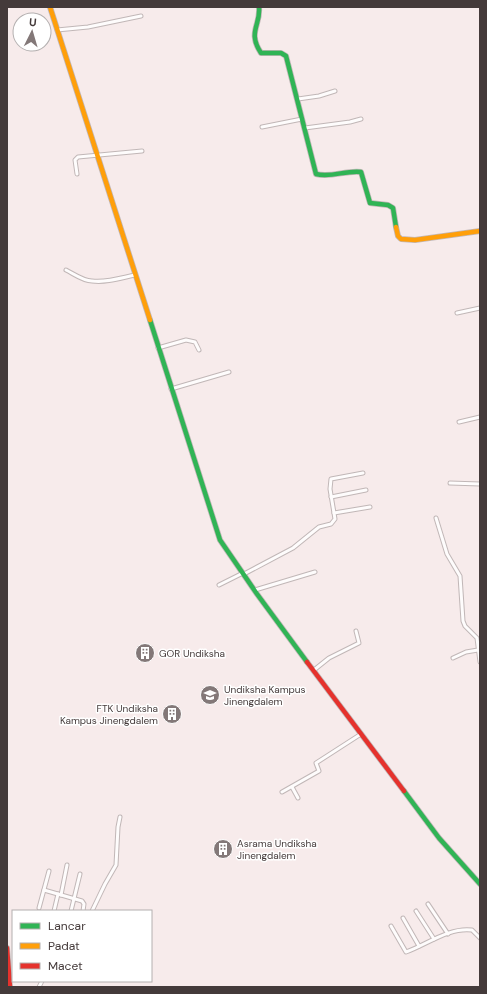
<svg xmlns="http://www.w3.org/2000/svg" width="487" height="994" font-family="'DM Sans',sans-serif">
  <style>
    .lines { fill: none; stroke-linecap: round; stroke-linejoin: round }
    .street-casing { stroke: #c1b7b7; stroke-width: 5 }
    .fast-casing { stroke: #c1b7b7; stroke-width: 6 }
    .slow-casing { stroke: #c1b7b7; stroke-width: 6 }
    .jam-casing { stroke: #c1b7b7; stroke-width: 6 }
    .street { stroke: #fefcfc; stroke-width: 3 }
    .fast { stroke: #30b455; stroke-width: 4.5 }
    .slow { stroke: #ff9f0a; stroke-width: 4.5 }
    .jam { stroke: #e5322d; stroke-width: 4.5 }
    .labels { text-anchor: middle; dominant-baseline: central; stroke-width: 3; stroke-linejoin: round; paint-order: stroke }
    .poi-label { font-size: 10px; fill: #443a3a; stroke: #fff; text-anchor: start }
  </style>
  <rect width="100%" height="100%" fill="#f7ebeb"/>
  <g class="lines">
    <g class="street-casing">
      <g id="street">
        <path d="M57,30L88,27L141,16"/>
        <path d="M298,99L319,96L335,91"/>
        <path d="M262,127L302,119"/>
        <path d="M305,128L350,122L361,119"/>
        <path d="M77,174L75,160L78,157L142,151"/>
        <path d="M66,270C74,274 83,281 92,281C106,283 121,278 135,275"/>
        <path d="M457,313L480,308"/>
        <path d="M158,348L186,340L195,342L199,350"/>
        <path d="M171,389L229,372"/>
        <path d="M459,422L480,417"/>
        <path d="M450,483L480,484"/>
        <path d="M331,497L366,490"/>
        <path d="M334,513L370,507"/>
        <path d="M436,518L447,554L460,576L463,621L465,626L477,638L480,662"/>
        <path d="M244,574L293,548L319,527L331,524L335,519L330,489L331,479L363,473"/>
        <path d="M219,585L243,573"/>
        <path d="M255,590L315,572"/>
        <path d="M453,658L466,652L478,650"/>
        <path d="M314,670L329,658L359,643L356,631"/>
        <path d="M292,787L298,798"/>
        <path d="M282,792L319,771L316,763L361,734"/>
        <path d="M44,890L82,901L84,904L83,911"/>
        <path d="M61,895L67,865"/>
        <path d="M428,904L448,934"/>
        <path d="M39,908L49,871"/>
        <path d="M54,911L58,894"/>
        <path d="M71,911L80,874"/>
        <path d="M92,911L105,884L116,865L118,827L120,817"/>
        <path d="M416,911L434,939"/>
        <path d="M403,918L419,946"/>
        <path d="M391,926L406,952C426,945 449,927 472,930L480,938"/>
        <path d="M39,987L42,981"/>
      </g>
    </g>
    <g class="fast-casing">
      <g id="fast">
        <path d="M259,7C261,25 247,32 261,53H281L286,56L316,174C331,178 346,170 361,172L370,203L388,205L393,208L396,227"/>
        <path d="M150,320L220,540L257,594L307,662"/>
        <path d="M404,791L439,838L480,884"/>
      </g>
    </g>
    <g class="slow-casing">
      <g id="slow">
        <path d="M50,7L150,320"/>
        <path d="M396,227L398,236L401,239L415,240L480,231"/>
      </g>
    </g>
    <g class="jam-casing">
      <g id="jam">
        <path d="M307,662L404,791"/>
        <path d="M7,948L10,987"/>
      </g>
    </g>
    <use href="#street" class="street"/>
    <use href="#fast" class="fast"/>
    <use href="#slow" class="slow"/>
    <use href="#jam" class="jam"/>
  </g>
  <defs>
    <g id="building-disc" transform="scale(1)"><circle r="9.5" fill="#837878" stroke="#fff"/><path d="M-4-6H4V6H1V3H-1V6H-4ZM-2.5-4.3h1.7v1.8h-1.7ZM.8-4.3h1.7v1.8H.8ZM-2.5-1h1.7V.8h-1.7ZM.8-1h1.7V.8H.8Z" fill="#fff"/></g>
    <g id="university-disc" transform="scale(1)"><circle r="9.5" fill="#837878" stroke="#fff"/><path d="M0-5L7-2L0 1L-7-2ZM-4 1L0 2.5L4 1V4Q0 6-4 4Z" fill="#fff"/></g>
  </defs>
  <g fill-rule="evenodd">
    <use href="#building-disc" x="145" y="653"/>
    <use href="#university-disc" x="210" y="695"/>
    <use href="#building-disc" x="172" y="714"/>
    <use href="#building-disc" x="223" y="849"/>
  </g>
  <g class="labels">
    <g class="poi-label">
      <text x="159" y="653">GOR Undiksha</text>
      <text x="224" y="689">Undiksha Kampus<tspan x="224" dy="12">Jinengdalem</tspan></text>
      <text x="158" y="708" text-anchor="end">FTK Undiksha<tspan x="158" dy="12">Kampus Jinengdalem</tspan></text>
      <text x="237" y="843">Asrama Undiksha<tspan x="237" dy="12">Jinengdalem</tspan></text>
    </g>
  </g>
  <rect width="487" height="994" fill="none" stroke="#443a3a" stroke-width="16"/>
  <rect x="12" y="910" width="140" height="72" fill="#ffffff" stroke="#b4b0b0"/>
  <rect x="20" y="923" width="20" height="6" fill="#30b455" stroke="#b4b0b0"/>
  <text x="48" y="930" font-size="12" fill="#443a3a">Lancar</text>
  <rect x="20" y="943" width="20" height="6" fill="#ff9f0a" stroke="#b4b0b0"/>
  <text x="48" y="950" font-size="12" fill="#443a3a">Padat</text>
  <rect x="20" y="963" width="20" height="6" fill="#e5322d" stroke="#b4b0b0"/>
  <text x="48" y="970" font-size="12" fill="#443a3a">Macet</text>
  <g transform="translate(32 32) rotate(5)"><circle r="19" fill="#ffffff" stroke="#b4b0b0"/>
  <path d="M0-3L7 15L0 10L-7 15Z" fill="#837878"/>
  <text y="-6" font-size="11" font-weight="bold" text-anchor="middle" fill="#443a3a">U</text>
  </g>
</svg>
